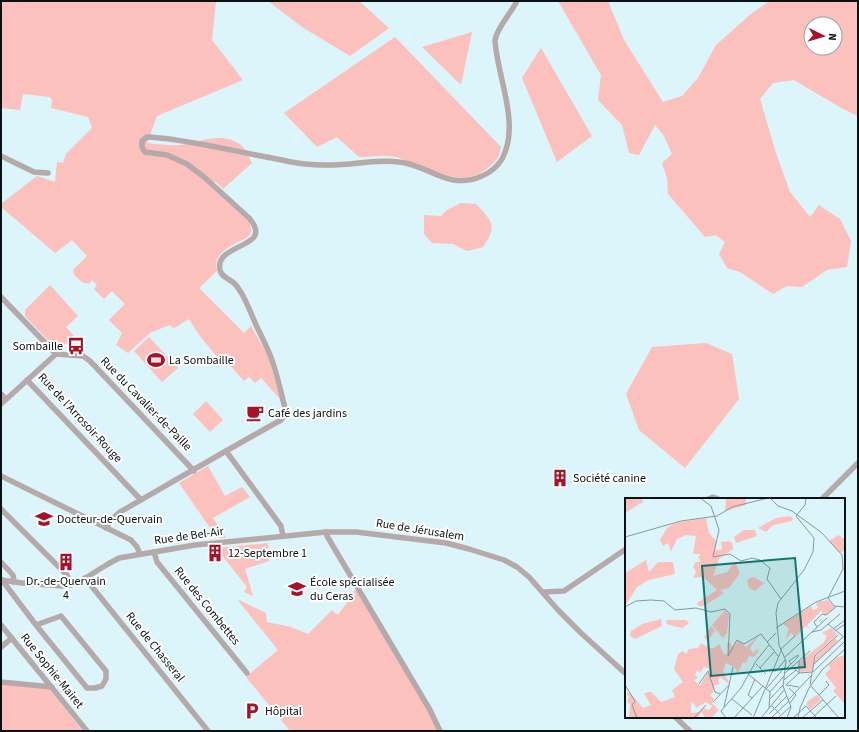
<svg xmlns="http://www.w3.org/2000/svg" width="859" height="732" font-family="'Source Sans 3',sans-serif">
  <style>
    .green { fill: #fcc0bd; fill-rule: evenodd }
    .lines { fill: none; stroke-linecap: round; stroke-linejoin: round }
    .minor { stroke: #b5aaa9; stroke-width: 5.5 }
    .labels { text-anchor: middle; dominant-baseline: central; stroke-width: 4; stroke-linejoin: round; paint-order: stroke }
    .poi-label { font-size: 12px; fill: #091214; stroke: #fff; text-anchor: start }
    .street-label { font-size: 12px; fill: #091214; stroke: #fff }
    .inset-road { fill: none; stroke: #879a9e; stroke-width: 1 }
    .view { fill: #0f766e; fill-opacity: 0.15; stroke: #0f766e; stroke-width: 2 }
    .inset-edge { fill: none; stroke: #091214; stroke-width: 2 }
  </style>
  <rect width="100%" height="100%" fill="#dbf5fa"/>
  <g class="green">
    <path d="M1,1H216L212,40L243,80L157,116L147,143C157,144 171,146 181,145C201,142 225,130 243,147C247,151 249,158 252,163L223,189L216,182H206L249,222C251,228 253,232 248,237C235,244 211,252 217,271L199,288L244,333L251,326L269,358L280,399L261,378L255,383L249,377L244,381L225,360L222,363L200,336L189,319L174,328L169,325L150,333L128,353L116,345L122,333L109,320L125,304L112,291L104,299L94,289L97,285L92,280L89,284L82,282L74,275L73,270L87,256L72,240L55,253L1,207V204L37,176L55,182L57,162L63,163L66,154L92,128L88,117L51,108L52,100L50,97L23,94L20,110L1,108Z"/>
    <path d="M268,1H359L389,28L350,56L302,27Z"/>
    <path d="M558,1H608L624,40L663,102L682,96L698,78L716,45L752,13L770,1H858V116L843,109L794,80L773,83L760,99L776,153L790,192L810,217L819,205L840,219L851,241L847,267L827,270L802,287L787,286L773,294L740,272L727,268L719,254L725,242L716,235L705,237L668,194L667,178L662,163L672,154L664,136L655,125L639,155L629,153L622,125L598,100L601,75ZM811,24H835V48H811Z"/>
    <path d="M472,32L461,85L422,47Z"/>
    <path d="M395,37L501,147C498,159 498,159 489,167C462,192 426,165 396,157C386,154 369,157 359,157L337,137L317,147L284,113Z"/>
    <path d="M541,48L592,136L557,162L522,78Z"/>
    <path d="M461,203L476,204C492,221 498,226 483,247L467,251L453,244L432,243L424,234V215L441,216L447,210Z"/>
    <path d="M50,285L78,316L66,327L74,336L58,351L25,316V310Z"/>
    <path d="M149,337L178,368L162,382L134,351Z"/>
    <path d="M706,343L732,354L739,399L685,468L639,430L626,394L652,347Z"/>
    <path d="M206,401L223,420L210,432L193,414Z"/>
    <path d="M208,466L225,496L242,487L250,497L213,518L226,538H217L179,483Z"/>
    <path d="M268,543L269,561L245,569L253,596L244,592L247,587L220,553L222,552L219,548Z"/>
    <path d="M355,590L358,592L400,665L423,701L439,731H290L246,677L278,650L237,599L266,613L267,622L291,627L308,634L332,610L328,607L338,615L348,601V597Z"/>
    <path d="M1,684L49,689L83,731H1Z"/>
  </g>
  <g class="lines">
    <g class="minor">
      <path d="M1,156L34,172L48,173"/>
      <path d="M1,297L56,354L83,356L90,361L194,471"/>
      <path d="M27,380L141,500"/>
      <path d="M1,394L6,399"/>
      <path d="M1,404L56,354"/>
      <path d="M226,451L281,526L283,536"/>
      <path d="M1,476L131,540L137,547L140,554"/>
      <path d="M709,499L713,497L718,499"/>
      <path d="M822,499L858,463"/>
      <path d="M1,509L67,575L71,585"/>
      <path d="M106,528L112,519L120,512C174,481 227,450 281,420L285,415V408C281,393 278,378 273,363C269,351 263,339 257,327C252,316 248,305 242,294C240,291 238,287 235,284C230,279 221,277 220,270C214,242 276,249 249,218L204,177L187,164L167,155L145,152L142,147V141L147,137H150C191,140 232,151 272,158C283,160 294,163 305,164C323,166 341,165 359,163C372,162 386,160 399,162C430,165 448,191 482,176C490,173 498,166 502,159C521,124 497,77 495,40C497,28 511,13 517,1"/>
      <path d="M326,532L327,536L430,710L440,731"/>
      <path d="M154,552L157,562L247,673"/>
      <path d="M1,562L13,575L14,582"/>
      <path d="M85,578L208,731"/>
      <path d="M1,580L22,583L63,586L71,585L79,582L108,564L119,558L195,545L326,532H356L446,543L469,549L504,560L517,567L529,577L558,610L581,633L626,674"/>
      <path d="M2,580L36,625L87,688H95L102,686L106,679V671L61,616L36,625"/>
      <path d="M543,592L564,591L626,549"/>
      <path d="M1,625L87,731"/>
      <path d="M1,647L12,638"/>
      <path d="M1,682L52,687"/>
      <path d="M675,717L690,731"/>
    </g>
  </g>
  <defs>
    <g id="bus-bare" transform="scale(1.38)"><path d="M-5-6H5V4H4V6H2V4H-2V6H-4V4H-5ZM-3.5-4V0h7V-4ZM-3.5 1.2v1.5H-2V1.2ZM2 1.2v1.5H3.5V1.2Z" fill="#a81126" stroke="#fff" stroke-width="2.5" paint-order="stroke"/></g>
    <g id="stadium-bare" transform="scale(1.38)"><path d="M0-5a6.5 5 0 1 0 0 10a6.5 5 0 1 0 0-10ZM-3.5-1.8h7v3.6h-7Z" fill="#a81126" stroke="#fff" stroke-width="2.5" paint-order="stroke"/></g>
    <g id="cafe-bare" transform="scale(1.38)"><path d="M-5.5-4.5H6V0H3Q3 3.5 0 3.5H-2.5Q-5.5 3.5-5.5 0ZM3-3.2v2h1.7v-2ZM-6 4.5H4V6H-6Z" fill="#a81126" stroke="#fff" stroke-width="2.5" paint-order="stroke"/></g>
    <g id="building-bare" transform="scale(1.38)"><path d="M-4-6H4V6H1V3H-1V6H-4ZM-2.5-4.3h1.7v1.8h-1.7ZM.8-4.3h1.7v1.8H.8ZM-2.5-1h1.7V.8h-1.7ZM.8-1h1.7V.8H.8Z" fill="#a81126" stroke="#fff" stroke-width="2.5" paint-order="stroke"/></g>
    <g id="school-bare" transform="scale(1.38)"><path d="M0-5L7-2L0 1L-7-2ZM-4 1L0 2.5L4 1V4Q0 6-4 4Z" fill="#a81126" stroke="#fff" stroke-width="2.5" paint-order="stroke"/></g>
    <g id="parking-bare" transform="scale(1.38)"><path d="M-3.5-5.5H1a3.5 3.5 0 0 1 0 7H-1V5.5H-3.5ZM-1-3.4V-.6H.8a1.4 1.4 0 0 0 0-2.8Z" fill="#a81126" stroke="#fff" stroke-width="2.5" paint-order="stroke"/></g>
  </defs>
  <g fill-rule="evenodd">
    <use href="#bus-bare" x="76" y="346"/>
    <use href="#stadium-bare" x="156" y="360"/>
    <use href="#cafe-bare" x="255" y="413"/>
    <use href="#building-bare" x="560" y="478"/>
    <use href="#school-bare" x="44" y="519"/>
    <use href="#building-bare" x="215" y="553"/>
    <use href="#building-bare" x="66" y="562"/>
    <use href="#school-bare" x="297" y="589"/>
    <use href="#parking-bare" x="252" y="711"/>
  </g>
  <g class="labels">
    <g class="poi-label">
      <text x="63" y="346" text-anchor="end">Sombaille</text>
      <text x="169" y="360">La Sombaille</text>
      <text x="268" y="413">Café des jardins</text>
      <text x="573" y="478">Société canine</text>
      <text x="57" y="519">Docteur-de-Quervain</text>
      <text x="228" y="553">12-Septembre 1</text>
      <text x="66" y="581" text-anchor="middle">Dr.-de-Quervain<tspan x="66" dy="14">4</tspan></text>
      <text x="310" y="582">École spécialisée<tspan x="310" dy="14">du Ceras</tspan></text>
      <text x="265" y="711">Hôpital</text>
    </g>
    <g class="street-label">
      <text transform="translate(146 404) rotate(46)">Rue du Cavalier-de-Paille</text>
      <text transform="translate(80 418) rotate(47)">Rue de l'Arrosoir-Rouge</text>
      <text transform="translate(420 530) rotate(9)">Rue de Jérusalem</text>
      <text transform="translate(189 536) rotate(-8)">Rue de Bel-Air</text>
      <text transform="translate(207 606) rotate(51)">Rue des Combettes</text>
      <text transform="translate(155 647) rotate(51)">Rue de Chasseral</text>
      <text transform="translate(52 671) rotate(51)">Rue Sophie-Mairet</text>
    </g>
  </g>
  <g transform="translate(625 498)">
    <rect width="220" height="220" fill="#dbf5fa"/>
    <path d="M0,0H16L18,4L0,15ZM101,0H121V7L100,13ZM164,18L168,20L167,23L148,27L141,34L133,30L151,20ZM81,20L84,35L91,43L90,53L97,51L96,44L104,43L107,45L108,51L94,61L88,78L102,74L108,66H111L115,75L104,90L95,92L99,95L79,108H73L72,105L92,92L78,79L68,80L71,74L68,69L70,65L76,63L73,59L76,56H68L71,38L61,37L52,41L46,53L43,45L38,48L35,42L42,30L50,25ZM119,32H130L132,38L111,45L109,39ZM214,37L220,42V52L215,55L204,43ZM21,62L24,74L33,64H48L50,76L24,82L12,89L0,108V75ZM129,79L139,85L130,93L124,90L122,84L124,80ZM203,102L210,110L200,117L196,113L182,127L185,131L181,128L170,139L166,135L160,141L164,131L158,126L186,108L188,112L193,110L191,105L193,104ZM100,112L104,117L102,135L98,140L87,127ZM36,121L37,128L10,141L5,138L6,133L17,126ZM42,122H61L64,125L57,130L41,126ZM86,128L90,132L83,144L79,139ZM206,130L212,136L190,158L187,173L174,174V164L199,144L202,138L197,135ZM134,137L125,150L128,155L132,151L134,153L129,159L124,158L121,165L118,164L113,175L109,169L101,165L98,173L104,184L99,191L103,185L95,179L93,183L95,185L90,188L89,186L88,195L85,197L89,201L87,205L94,212L86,220H81L76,214L73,220H4L5,206L2,203L4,199L1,195H5L18,210L26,207L19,196L23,194H26L36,204L50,199L47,192L58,184L49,171L53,156L58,153L61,156L64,151L73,150L76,145L84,150H89L94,146L99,156L103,157L102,146L104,144L108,149L114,143L121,149ZM79,169L84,170L86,177L82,175L75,188L69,182L73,180L70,177L72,172L75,175ZM66,204L69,205L71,210L81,204L87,208L84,212L78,210L74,214L66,215ZM210,140L213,143L189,166L191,159ZM220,157V206L208,193L211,190L200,176L206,170L203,167L211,160ZM192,197L196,202L185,211L181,206L183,203Z" fill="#fcc0bd" fill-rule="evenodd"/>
    <path class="inset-road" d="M75,0L86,8L94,32M145,0L153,8L167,13L197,35L217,57L218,71L203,100L209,108L220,109M94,32L88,59L105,56L116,63L127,60L135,62L145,70L142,81L156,101M0,39L56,23L92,18L107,9L143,0M0,109L11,103L26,102L39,103L50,112L71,110L86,114L100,111L105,116L103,158L112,142L119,146L136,136L153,158M201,117L211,109M203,126L220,140M192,129L189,124L197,116L201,117M151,130L191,104L220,93M208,131L220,122M210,133L220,126M187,134L196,132L215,116M142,144L151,135M155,152L170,138M159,160L202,120M174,163V175L187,174M131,166L141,176M189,166L218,139M135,170L149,154M162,170L173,159V157L164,163L166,166M147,173H151L160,162M188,174L220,143M160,175L185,153M123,176L145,194L144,210M159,182L171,172M74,186L83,173L90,194L95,196M0,187L10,203L7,207M161,187L174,175L168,169M161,187L174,189M185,187L190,158L213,137M186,188L214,220M164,190L171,197L165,205M141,191L160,169M145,194L159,178M194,197L204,187L201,183M127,200L123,197L130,181M107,201L127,217M145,201L158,187M163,202L186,178M88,204L104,187M7,207L12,220M146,207L155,216M99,209L108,169M144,216L162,198M69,220L81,207M101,220L96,213L116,190L131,163L144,147M109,220L138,188M128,220L156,153M136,220L159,192M146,220L164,203M153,220L166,208M162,220L166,209L158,188L161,163L154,147L151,115L153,105L179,72L188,54L189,40L171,18L180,7L181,0M168,220L181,208L192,220M173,220L175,210L184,190L197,172L220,151M177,220L198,202M187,220L211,198"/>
    <path class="view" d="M170,60L180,169L86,178L77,68Z"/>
    <rect width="220" height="220" class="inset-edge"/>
  </g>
  <rect width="859" height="732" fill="none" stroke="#091214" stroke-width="4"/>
  <g transform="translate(823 36) rotate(95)"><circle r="19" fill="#ffffff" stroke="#9da0a1"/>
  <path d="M0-3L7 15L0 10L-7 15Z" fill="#a81126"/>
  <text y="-6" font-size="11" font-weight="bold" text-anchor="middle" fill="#091214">N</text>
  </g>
</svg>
